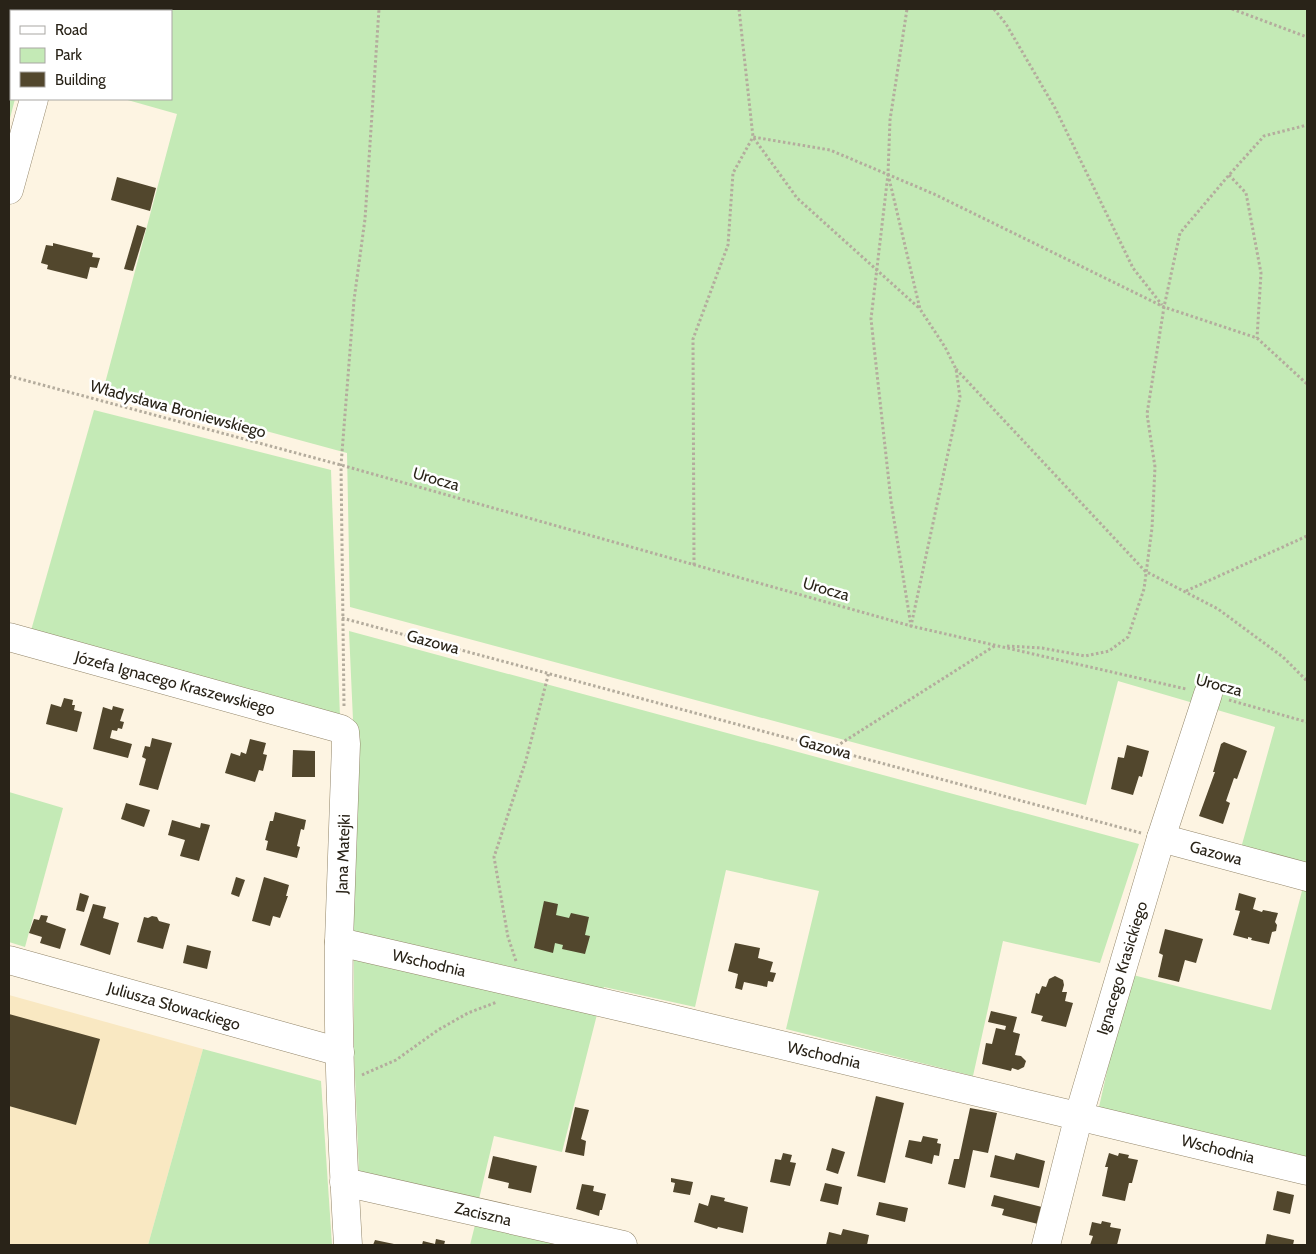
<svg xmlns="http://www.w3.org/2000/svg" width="1316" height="1254" font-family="Cabin,sans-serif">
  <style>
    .built { fill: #f9e8c2 }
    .green { fill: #c4eab6 }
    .building { fill: #52472d }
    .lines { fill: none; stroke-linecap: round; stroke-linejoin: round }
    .minor-casing { stroke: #93866a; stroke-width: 29 }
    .path { stroke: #b4ac9d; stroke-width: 3; stroke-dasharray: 2.5 2.5; stroke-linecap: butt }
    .minor { stroke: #fff; stroke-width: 28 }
    .labels { text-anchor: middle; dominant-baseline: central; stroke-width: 5; stroke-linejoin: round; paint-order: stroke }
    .street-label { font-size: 16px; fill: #292318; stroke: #fff }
  </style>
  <rect width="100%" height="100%" fill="#fdf4e2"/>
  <path class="built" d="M9,995L203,1049L148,1245H9Z"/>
  <g class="green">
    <path d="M9,9H41L40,11H11V99H15L9,122Z"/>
    <path d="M71,9H1307V866L1241,848L1275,727L1118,681L1086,805L350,607L347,453L104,387L177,114L124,99H171V11H70Z"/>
    <path d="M94,410L331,470L340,717L30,634Z"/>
    <path d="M349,631L1139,844L1100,963L1003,941L973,1076L786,1029L819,891L726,870L695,1007L604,987L562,1152L494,1136L479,1199L359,1173L354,1052L353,720Z"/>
    <path d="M9,792L63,808L25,947L9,942Z"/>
    <path d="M1303,887L1307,888V1159L1099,1107L1129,974L1271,1010Z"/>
    <path d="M203,1049L321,1081L332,1245H148Z"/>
    <path d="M476,1221L581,1245H470Z"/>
  </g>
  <g class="building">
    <path d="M117,177L156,188L150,211L111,200Z"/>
    <path d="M137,225L146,228L133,271L124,269Z"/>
    <path d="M53,243L93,253L92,257L100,258L97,268L90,267L87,279L47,269L48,265L41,263L46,245L53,246Z"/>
    <path d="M64,698L73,700L72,705H75L74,710L82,712L77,732L46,724L51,704L61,707Z"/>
    <path d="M113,706L124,709L120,721L124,722L122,729L118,728L117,731L112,730L110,738L132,744L128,758L93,749L103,707L112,710Z"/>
    <path d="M152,738L172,743L158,790L139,785L146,759L142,757L145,746L150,747Z"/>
    <path d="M250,739L266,743L263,754L267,755L263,771L259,770L255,782L225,773L231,753L240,756L241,752L246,754Z"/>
    <path d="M1224,742L1247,751L1237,779L1234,778L1226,801L1230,803L1223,824L1199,816L1215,772H1213L1221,744Z"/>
    <path d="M1127,745L1149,751L1142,777L1139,776L1133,795L1111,789L1118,757L1124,758Z"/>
    <path d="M293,750L315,751V777H292Z"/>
    <path d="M126,803L150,810L144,827L121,819Z"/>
    <path d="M275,812L306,820L304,830L301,829L297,846L300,847L297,858L266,850L268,841L265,840L270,821H273Z"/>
    <path d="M172,820L200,828L201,823L210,825L199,861L180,856L185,840L168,835Z"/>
    <path d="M236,877L245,880L239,897L231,894Z"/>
    <path d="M264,877L289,885L286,896H288L280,918L273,916L270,926L252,921Z"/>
    <path d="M80,893L89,896L84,912L76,910Z"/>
    <path d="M1239,893L1256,898L1253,909L1262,912L1263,910L1278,913L1275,922L1277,925L1276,931L1272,932L1269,944L1251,940L1252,938L1248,937V939L1233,935L1240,911L1235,910Z"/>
    <path d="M544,901L558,904L556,915L569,918L571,913L589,917L585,935L590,936L585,954L562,949L563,945L555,943L553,953L534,948Z"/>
    <path d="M93,904L106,907L103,918L119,923L110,955L80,945Z"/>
    <path d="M41,915L48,916L46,922L66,929L60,949L40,943L42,937L29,933L34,919L39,920Z"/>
    <path d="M152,916L157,917L159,921L170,924L163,949L137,942L144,917L148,918Z"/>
    <path d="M1165,929L1203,939L1196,963L1185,960L1179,982L1158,977L1163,955L1159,953Z"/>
    <path d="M735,943L760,948L758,958L773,962L770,972L776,973L773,982L768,981L767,987L744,982L742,990L735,988L738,974L728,971Z"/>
    <path d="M187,945L211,951L207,969L183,963Z"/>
    <path d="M1055,976L1063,980L1064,985L1062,992H1067L1065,1001L1073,1003L1066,1027L1041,1021L1043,1016L1031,1013L1036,993L1039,994L1042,986L1046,987L1049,979Z"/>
    <path d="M991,1011L1017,1017L1013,1032L1020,1034L1015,1055L1021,1056L1026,1061L1024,1067L1018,1070L1012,1068L1011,1071L982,1064L986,1043L992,1044L996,1028L1005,1030L1006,1026L988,1022Z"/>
    <path d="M9,1014L100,1039L76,1125L9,1106Z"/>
    <path d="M876,1096L904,1103L885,1183L857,1176Z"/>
    <path d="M575,1107L589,1110L581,1139L586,1141L584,1156L565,1152Z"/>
    <path d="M970,1108L997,1113L988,1153L973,1150L965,1188L948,1184L954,1159H959Z"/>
    <path d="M923,1136L938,1139L937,1143L941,1144L939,1156L934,1155L932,1164L905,1157L909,1140L921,1142Z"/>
    <path d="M832,1148L845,1152L838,1174L826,1170Z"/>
    <path d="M783,1153L792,1155L790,1162L796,1163L790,1186L770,1182L775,1159L781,1160Z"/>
    <path d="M1016,1153L1045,1161L1039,1188L990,1177L995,1155L1014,1160Z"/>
    <path d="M1109,1153L1118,1156L1119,1153L1129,1155L1128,1158L1138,1160L1132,1183H1129L1125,1201L1102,1196L1108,1167H1105Z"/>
    <path d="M493,1156L537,1166L531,1193L508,1188L509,1183L488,1178Z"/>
    <path d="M671,1178L693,1182L690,1195L673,1192L675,1183L671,1182Z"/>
    <path d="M825,1183L842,1187L838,1205L820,1201Z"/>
    <path d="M582,1184L594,1186L593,1191L606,1194L602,1210H600L599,1216L576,1209Z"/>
    <path d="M1277,1191L1294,1195L1290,1214L1273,1210Z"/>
    <path d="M711,1195L725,1198L724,1201L748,1207L743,1233L718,1227L717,1229L694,1222L699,1203L708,1206Z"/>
    <path d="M994,1195L1042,1207L1038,1224L1002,1215L1004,1209L991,1206Z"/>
    <path d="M879,1202L908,1208L905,1222L876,1215Z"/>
    <path d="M1102,1221L1111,1223L1110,1227L1121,1229L1117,1245H1090L1093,1236L1089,1235L1092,1222L1101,1224Z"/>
    <path d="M843,1229L869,1235L867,1245H826L829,1232L841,1235Z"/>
    <path d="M1267,1234L1294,1240L1293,1245H1265Z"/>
    <path d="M436,1239L445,1241L444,1245H422L423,1241L435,1244Z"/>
    <path d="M375,1240L394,1244V1245H373Z"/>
  </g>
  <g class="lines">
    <g class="minor-casing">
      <g id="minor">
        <path d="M58,11L59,9"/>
        <path d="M9,190L34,99"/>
        <path d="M9,637L341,729L345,732L346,744C344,810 341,875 339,941C337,1042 342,1144 348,1245"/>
        <path d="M1161,838L1307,877"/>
        <path d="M339,942L660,1016L1307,1171"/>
        <path d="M9,960L340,1052"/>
        <path d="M344,1182L623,1245"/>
        <path d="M1046,1245L1079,1115L1161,838L1208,694"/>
      </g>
    </g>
    <g class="path">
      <path d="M739,9L753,137L797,198L919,308"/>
      <path d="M994,9L1006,24L1055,108L1133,268L1162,305"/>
      <path d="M1232,9L1307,37"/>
      <path d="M888,174L920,309L945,347L956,369L960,397L911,626L891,501L871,319L888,174L890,120L907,9"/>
      <path d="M1229,175L1246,193L1261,273L1257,338"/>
      <path d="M956,369L1145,571L1218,609L1283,657L1307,681"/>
      <path d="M9,376L341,465L911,626L1186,689"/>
      <path d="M694,565L693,339L728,245L733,173L753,137L830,150L934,194L1164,307L1257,338L1307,384"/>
      <path d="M1186,591L1307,536"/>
      <path d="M342,618L1141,833"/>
      <path d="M1007,646L1042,648L1085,656L1109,651L1128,637L1144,589L1152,528L1155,467L1147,414L1164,307L1180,233L1229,175L1264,136L1307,125"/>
      <path d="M1229,700L1307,722"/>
      <path d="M344,706L341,465L354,300L365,219L379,9"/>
      <path d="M832,749L996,645"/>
      <path d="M516,961L508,937L494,857L526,760L549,672"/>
      <path d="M362,1075L396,1060L438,1030L468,1013L497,1002"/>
    </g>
    <use href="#minor" class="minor"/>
  </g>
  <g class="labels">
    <g class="street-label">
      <text transform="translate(178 409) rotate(15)">Władysława Broniewskiego</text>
      <text transform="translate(436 479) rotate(16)">Urocza</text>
      <text transform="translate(826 589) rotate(16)">Urocza</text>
      <text transform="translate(433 642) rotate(15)">Gazowa</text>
      <text transform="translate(175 683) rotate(15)">Józefa Ignacego Kraszewskiego</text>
      <text transform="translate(1219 685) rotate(15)">Urocza</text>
      <text transform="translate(825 747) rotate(15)">Gazowa</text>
      <text transform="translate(1216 853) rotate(15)">Gazowa</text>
      <text transform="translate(343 854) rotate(-88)">Jana Matejki</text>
      <text transform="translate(429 963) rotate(13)">Wschodnia</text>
      <text transform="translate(1122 968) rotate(-73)">Ignacego Krasickiego</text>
      <text transform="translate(174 1006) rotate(16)">Juliusza Słowackiego</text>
      <text transform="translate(824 1055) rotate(13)">Wschodnia</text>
      <text transform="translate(1218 1149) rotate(14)">Wschodnia</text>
      <text transform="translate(483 1214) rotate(13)">Zaciszna</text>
    </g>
  </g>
  <rect width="1316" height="1254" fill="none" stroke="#292318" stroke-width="20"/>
  <rect x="10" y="10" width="162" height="90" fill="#ffffff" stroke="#a9a7a3"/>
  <rect x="20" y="26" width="25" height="8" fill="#ffffff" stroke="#a9a7a3"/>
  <text x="55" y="35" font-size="15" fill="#292318">Road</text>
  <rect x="20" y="48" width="25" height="15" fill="#c4eab6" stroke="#a9a7a3"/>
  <text x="55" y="60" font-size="15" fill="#292318">Park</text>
  <rect x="20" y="72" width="25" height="15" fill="#52472d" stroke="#a9a7a3"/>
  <text x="55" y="85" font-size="15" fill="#292318">Building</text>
</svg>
